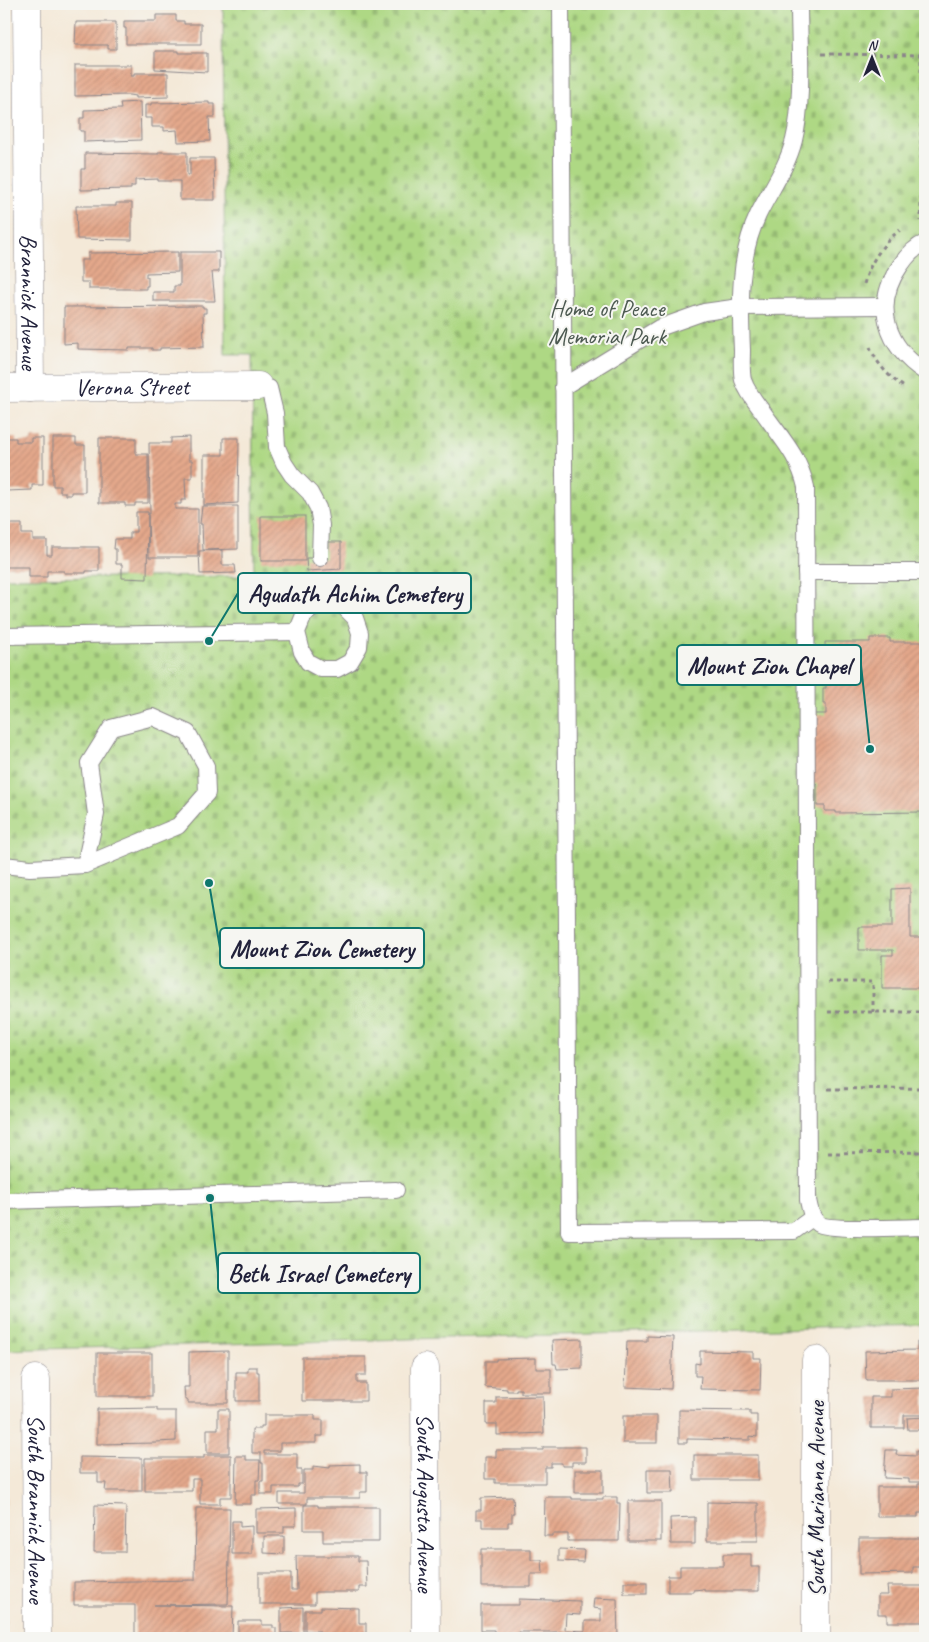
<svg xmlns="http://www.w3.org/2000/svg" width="929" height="1642" font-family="Caveat,sans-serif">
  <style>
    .cemetery { fill: url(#cemetery-stones); stroke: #687d60 }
    .building { fill: url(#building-hatch) }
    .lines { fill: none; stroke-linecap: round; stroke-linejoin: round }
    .lane-casing { stroke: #8b868a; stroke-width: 18 }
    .street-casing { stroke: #8b868a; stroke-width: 29 }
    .path { stroke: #8b868a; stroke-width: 3; stroke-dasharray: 4 4; stroke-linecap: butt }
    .lane { stroke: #fff; stroke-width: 16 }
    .street { stroke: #fff; stroke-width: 28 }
    .labels { text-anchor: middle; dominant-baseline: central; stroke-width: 4; stroke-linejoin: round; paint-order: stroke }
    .street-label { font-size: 24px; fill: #22223b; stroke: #f6f6f2 }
    .park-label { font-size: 24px; fill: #4c5951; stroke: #f6f6f2 }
    .leader { fill: none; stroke: #0f766e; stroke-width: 2 }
    .callout-dot { fill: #0f766e; stroke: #f6f6f2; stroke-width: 2 }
    .callout { fill: #f6f6f2; stroke: #0f766e; stroke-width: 2 }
    .callout-label { font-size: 25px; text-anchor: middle; font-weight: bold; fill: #22223b }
  </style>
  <defs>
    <pattern id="cemetery-stones" width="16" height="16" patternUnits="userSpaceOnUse" patternTransform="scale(1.25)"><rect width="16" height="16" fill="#aed884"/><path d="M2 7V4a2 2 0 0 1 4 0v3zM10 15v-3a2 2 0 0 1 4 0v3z" fill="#95b973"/></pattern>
    <pattern id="building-hatch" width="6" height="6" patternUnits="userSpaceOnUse" patternTransform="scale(1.25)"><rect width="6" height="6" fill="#e4a88b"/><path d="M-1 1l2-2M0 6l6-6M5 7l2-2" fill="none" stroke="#c39079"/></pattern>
  </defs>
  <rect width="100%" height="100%" fill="#f6f6f2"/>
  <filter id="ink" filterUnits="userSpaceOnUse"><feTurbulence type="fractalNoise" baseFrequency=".02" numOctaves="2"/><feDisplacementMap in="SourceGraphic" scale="10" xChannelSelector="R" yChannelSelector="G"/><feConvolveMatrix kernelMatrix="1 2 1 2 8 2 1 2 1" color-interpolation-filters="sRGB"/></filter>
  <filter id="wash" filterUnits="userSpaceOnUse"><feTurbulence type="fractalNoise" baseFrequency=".0096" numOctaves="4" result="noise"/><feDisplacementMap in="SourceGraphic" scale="20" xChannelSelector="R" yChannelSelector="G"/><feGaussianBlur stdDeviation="1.12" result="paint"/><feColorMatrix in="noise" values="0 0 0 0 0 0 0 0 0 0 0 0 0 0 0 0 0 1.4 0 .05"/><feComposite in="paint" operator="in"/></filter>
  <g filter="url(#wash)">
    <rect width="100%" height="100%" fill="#f4e9d8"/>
    <path class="cemetery" d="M223,4H925V1325L4,1350V578L254,576L252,355H225Z"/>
    <g id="blocks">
      <g class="building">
        <path d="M156,15H176V21H184V24H201V44H126V28H124V21H156Z"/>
        <path d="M76,22H116V49H108V45H75Z"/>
        <path d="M155,51H179V53H207V72L155,69Z"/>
        <path d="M75,65H131V76H134V73H168V97L135,98V96L129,95L75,96Z"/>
        <path d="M140,102L141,140L84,142V131H80V118H84V110L121,109L120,103Z"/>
        <path d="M209,102V104H215V117H209L210,141L178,142L177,130L164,131V127H152V118H145V105H151V103Z"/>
        <path d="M158,152H187V175H190V158H214L215,200H180V181H158V179L135,180V186H131V189L81,190V169H85V153L158,154Z"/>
        <path d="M116,203H132V240L77,239L76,206H116Z"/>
        <path d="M178,252V272L146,273V277H148V286H146V289H89V282H81V260H88V253Z"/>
        <path d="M180,252H219V272H212L215,301H153V292H174V286H180Z"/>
        <path d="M203,306V308H206V313H203L204,347L160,348V350H152V348H129V350L78,349V343L64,344V307Z"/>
        <path d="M189,437V460H192V478H185L186,500H181V504H175V509H198V557H149L148,514H150L149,443H171V438Z"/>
        <path d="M6,438H16V442H31V438H43V485H32V490L6,491Z"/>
        <path d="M53,438H76V445H85V492H71V495H65V492H60V486H53Z"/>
        <path d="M99,438H136V454H148V503H135V506H125V503H99Z"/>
        <path d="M223,438H239L238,503L204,505V455H223Z"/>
        <path d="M202,506H238V549L203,550L202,524H200Z"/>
        <path d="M136,512H148L147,579L122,578V564H116V549H114L115,539H130V532H136Z"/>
        <rect x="261" y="516" width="44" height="45"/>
        <path d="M4,524H22V534H33V540H47V555H52V547H99V571H86V573H64V571H47V577H29V567H4Z"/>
        <path d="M325,542H341V569L307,571L306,558H325Z"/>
        <path d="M222,550V565H235L236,573L200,574L199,551Z"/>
        <path d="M870,638H890V642H925V812L836,813V811H825V806H817V784H809L808,714H826V704H823V688H826L825,642H870Z"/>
        <path d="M910,888V937H925V988H882V955H893V950H859V927H892V889Z"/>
        <path d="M647,1336L673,1337L671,1389L625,1387L627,1341H647Z"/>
        <path d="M582,1339V1368L557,1369L556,1364H553L552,1340Z"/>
        <path d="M917,1342H925V1380H866L865,1351L917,1350Z"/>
        <path d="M228,1351V1403H188V1400H185L184,1387H189V1352Z"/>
        <path d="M700,1351L753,1352V1358H761L760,1390L700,1389L701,1376H695V1363L700,1364Z"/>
        <rect x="97" y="1353" width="55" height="43"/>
        <path d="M302,1357H366V1375H357V1383H366V1401H302Z"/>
        <path d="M536,1358V1369H551V1393H521V1389H516V1391H507V1389L485,1387V1361H496V1359Z"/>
        <path d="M248,1367H257V1372H259V1401H236V1372H248Z"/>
        <path d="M925,1388V1415H904V1428H871V1397H891V1389Z"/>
        <path d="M543,1396L544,1433L497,1435V1424H486V1403H496V1397Z"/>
        <path d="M157,1408V1411H176V1441L156,1442L157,1443L97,1444V1409Z"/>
        <path d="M218,1409H229V1453H207V1429H218Z"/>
        <path d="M679,1410L750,1411V1415H757V1437L750,1436V1440L687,1439V1443H679Z"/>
        <path d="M264,1415H315V1420H323V1436H316V1443H280V1451H264V1454H297V1470H302V1484H298V1487H273V1494H260V1481H263V1463H261V1453H252V1429H261V1426H264Z"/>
        <rect x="623" y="1416" width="34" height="27"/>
        <path d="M925,1417V1430H908L907,1418Z"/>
        <path d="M4,1445H5L6,1505H4Z"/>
        <path d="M543,1447H586V1462H572V1466H562V1463H551V1467H545V1483H495V1479H485V1457H496V1450H543Z"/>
        <path d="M886,1450H897L896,1455L916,1456V1451L925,1452V1482H909V1479L884,1478Z"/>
        <path d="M204,1455H231V1497H220V1504H200V1479H192V1491H145V1458H204Z"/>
        <rect x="694" y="1455" width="64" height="25"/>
        <path d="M236,1456H246V1460H260L259,1480H256V1495H251V1504H235Z"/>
        <path d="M80,1457L142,1458V1491H105L106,1483H98V1473H80Z"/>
        <path d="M360,1464V1472H367V1492H360V1498H307V1504H279V1493H304V1470H313V1466L330,1468V1465Z"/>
        <path d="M647,1469H672L673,1493H647Z"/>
        <rect x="575" y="1470" width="28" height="23"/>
        <path d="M918,1484H925V1513H918V1517H877V1487H918Z"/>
        <path d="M513,1497L514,1513H512V1522H508V1527H482V1519H476V1510H481V1498Z"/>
        <path d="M545,1497H572V1499H603V1497H617V1503H620L619,1541H568V1534H552V1536H544Z"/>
        <rect x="628" y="1501" width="33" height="40"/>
        <path d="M707,1502L758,1503V1541H707Z"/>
        <path d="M95,1505L126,1506L125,1552H94Z"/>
        <path d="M304,1505H318V1507H379V1542H323V1530H304Z"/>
        <path d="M196,1508H230L228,1604L154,1605L233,1606L232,1638H135V1605H74V1582L195,1580Z"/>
        <path d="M296,1508V1526H284V1533H256V1509Z"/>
        <path d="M695,1517V1544H671L670,1518Z"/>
        <path d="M232,1521H240V1527L252,1526V1554H232Z"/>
        <path d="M4,1533L6,1534V1638H4Z"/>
        <path d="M264,1536H284V1554L264,1553Z"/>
        <path d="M859,1538H925V1567H913V1573L859,1574Z"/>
        <path d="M481,1549H531V1560H542L543,1574H531V1587H481Z"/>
        <path d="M559,1549L584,1550L583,1562L559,1561Z"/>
        <path d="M723,1554H751V1567H759V1591H704V1589L693,1590V1592H668V1576H680V1566H723Z"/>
        <path d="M296,1556H358V1561H366L367,1587H359V1592H315V1604H259V1573H291V1590H297Z"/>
        <rect x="624" y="1582" width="23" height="12"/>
        <path d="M887,1586H925V1622H887V1614H878V1595H888Z"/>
        <path d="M594,1598L617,1599L618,1638H560L561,1632H519V1638H494V1630H481V1605H519V1599L580,1601V1615L566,1614L565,1630L585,1631V1621H601V1609L593,1608Z"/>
        <path d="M303,1607V1633H281V1608Z"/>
        <path d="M321,1607L359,1608V1623H366V1638H320V1631H305V1610H321Z"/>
        <path d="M238,1621H262V1625H273V1628H276V1638H238Z"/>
      </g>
    </g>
  </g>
  <g filter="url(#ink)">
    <use href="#blocks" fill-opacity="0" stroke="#8b868a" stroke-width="1"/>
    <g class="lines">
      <g class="lane-casing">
        <g id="lane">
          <path d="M561,4L569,1232L794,1231L812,1218"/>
          <path d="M799,4C799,46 804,99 794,140C787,168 770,190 758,215C738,257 740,305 742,350C742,359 741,371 743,380C747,392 756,403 763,412C781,438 799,456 806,487L808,1200C810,1209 811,1218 819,1224C830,1231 907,1227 925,1227"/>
          <path d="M925,243C915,247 906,257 900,266C872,306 887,347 925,372"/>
          <path d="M258,386L269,388L275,413L277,447L284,463L292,475L310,493L318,508L321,525L320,558"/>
          <path d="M563,387L659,328L704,312L740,307L885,306"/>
          <path d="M806,572H925"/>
          <path d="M331,602L344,607L355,618L360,633L359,647L350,662L337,669H321L308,662L302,652L297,632L304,615L317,605Z"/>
          <path d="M4,636L297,632"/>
          <path d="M4,865L30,868L85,865L178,826L207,793L206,766L188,733L153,717L111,728L89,763L96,814L85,865"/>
          <path d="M4,1201L396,1190"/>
        </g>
      </g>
      <g class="street-casing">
        <g id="street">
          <path id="s1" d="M27,4L30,388"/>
          <path id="s2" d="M4,388L258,386"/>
          <path d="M816,1360V1638"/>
          <path id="s3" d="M425,1368L426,1638"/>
          <path id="s4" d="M36,1379L37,1638"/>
        </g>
      </g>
      <g class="path">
        <path d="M921,4V221"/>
        <path d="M822,54L925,55"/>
        <path d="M864,284C870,262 882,244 900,230"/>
        <path d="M870,347C877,364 890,379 906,388"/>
        <path d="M828,982H873V1012"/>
        <path d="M828,1012H925"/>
        <path d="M828,1089L925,1088"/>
        <path d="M828,1153L925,1152"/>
      </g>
      <use href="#lane" class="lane"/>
      <use href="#street" class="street"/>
    </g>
  </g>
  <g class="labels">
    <g class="street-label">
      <text stroke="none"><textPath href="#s1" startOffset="298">Brannick Avenue</textPath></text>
      <text stroke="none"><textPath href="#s2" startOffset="128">Verona Street</textPath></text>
      <text transform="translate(816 1499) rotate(-90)">South Marianna Avenue</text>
      <text stroke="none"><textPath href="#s3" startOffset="135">South Augusta Avenue</textPath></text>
      <text stroke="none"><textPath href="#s4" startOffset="130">South Brannick Avenue</textPath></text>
    </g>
    <g class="park-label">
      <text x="607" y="308">Home of Peace<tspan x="607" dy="28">Memorial Park</tspan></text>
    </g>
  </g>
  <path class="leader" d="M209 641L238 593M870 749L861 665M209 883L220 948M210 1198L218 1273"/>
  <g class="callout-dot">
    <circle cx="209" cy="641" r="5"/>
    <circle cx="870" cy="749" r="5"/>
    <circle cx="209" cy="883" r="5"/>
    <circle cx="210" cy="1198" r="5"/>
  </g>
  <g class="callout">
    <rect x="238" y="573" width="233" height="40" rx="5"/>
    <rect x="677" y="645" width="184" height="40" rx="5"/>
    <rect x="220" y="928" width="204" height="40" rx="5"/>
    <rect x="218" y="1253" width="202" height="40" rx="5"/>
  </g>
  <g class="callout-label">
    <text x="355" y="602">Agudath Achim Cemetery</text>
    <text x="769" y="674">Mount Zion Chapel</text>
    <text x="322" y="957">Mount Zion Cemetery</text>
    <text x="319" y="1282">Beth Israel Cemetery</text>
  </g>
  <rect width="929" height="1642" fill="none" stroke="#f6f6f2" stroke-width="20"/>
  <g transform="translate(872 58)" stroke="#f6f6f2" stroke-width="4" paint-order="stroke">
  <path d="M0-4L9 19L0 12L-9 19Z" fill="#22223b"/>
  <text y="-8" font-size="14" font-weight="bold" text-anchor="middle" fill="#22223b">N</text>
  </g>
</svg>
